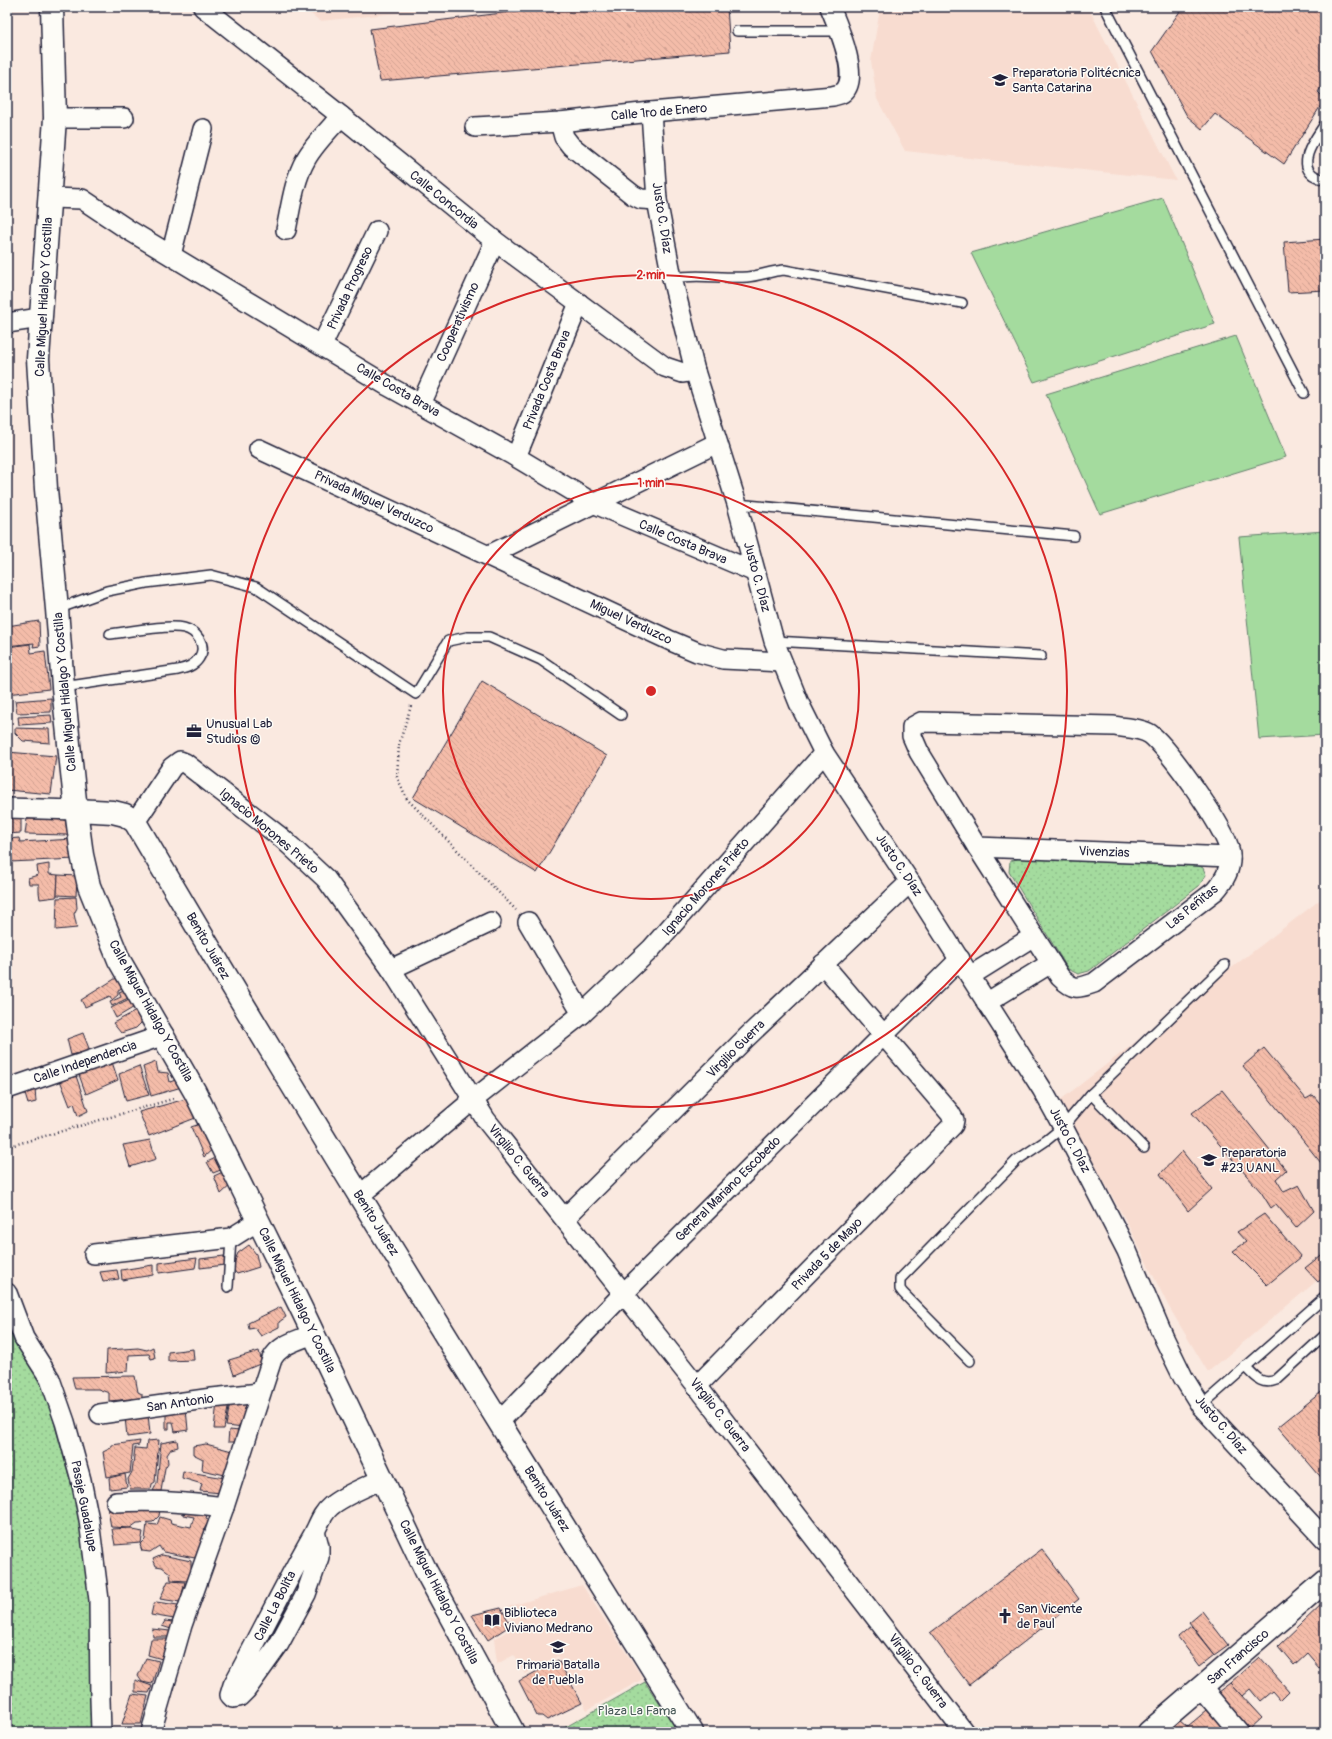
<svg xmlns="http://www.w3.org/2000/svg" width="1332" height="1739" font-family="Pangolin,sans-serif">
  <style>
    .built { fill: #f8dcd0 }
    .park { fill: url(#park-dots); stroke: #637e6c }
    .pitch { fill: #a4db9e; stroke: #637e6c }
    .building { fill: url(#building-back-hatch); stroke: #22223b }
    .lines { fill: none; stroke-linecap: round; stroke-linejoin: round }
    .service-casing { stroke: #22223b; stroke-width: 12 }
    .minor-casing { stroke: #22223b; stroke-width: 22 }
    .tertiary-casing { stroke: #22223b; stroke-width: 25 }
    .path { stroke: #22223b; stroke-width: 2.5; stroke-dasharray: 1 3; stroke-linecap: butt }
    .service { stroke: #fdfcf7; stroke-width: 9 }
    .minor { stroke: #fdfcf7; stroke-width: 19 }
    .tertiary { stroke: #fdfcf7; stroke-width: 22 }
    .ring { fill: none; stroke: #d62828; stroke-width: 2 }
    .labels { text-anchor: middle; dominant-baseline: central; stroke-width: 3; stroke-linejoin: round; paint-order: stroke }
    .poi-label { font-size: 13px; fill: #22223b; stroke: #fdfcf7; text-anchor: start }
    .street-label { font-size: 13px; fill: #22223b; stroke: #fdfcf7 }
    .park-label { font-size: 13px; fill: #495a59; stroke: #fdfcf7 }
    .centre { fill: #d62828; stroke: #fdfcf7; stroke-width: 2 }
    .ring-label { font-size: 12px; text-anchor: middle; font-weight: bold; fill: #d62828; stroke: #fdfcf7; stroke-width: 3; stroke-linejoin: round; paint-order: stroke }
  </style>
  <defs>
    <pattern id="park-dots" width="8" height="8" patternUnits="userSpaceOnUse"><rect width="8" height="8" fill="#a4db9e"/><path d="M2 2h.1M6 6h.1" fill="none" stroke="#8dbc89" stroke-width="1.8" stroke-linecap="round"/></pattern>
    <pattern id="building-back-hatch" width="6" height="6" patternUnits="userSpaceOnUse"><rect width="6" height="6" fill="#f4bca9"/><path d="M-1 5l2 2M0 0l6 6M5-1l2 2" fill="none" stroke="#d1a192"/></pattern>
  </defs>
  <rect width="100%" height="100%" fill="#fae9e0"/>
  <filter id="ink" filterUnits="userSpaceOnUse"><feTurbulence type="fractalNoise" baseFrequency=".025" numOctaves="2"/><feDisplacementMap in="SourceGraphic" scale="8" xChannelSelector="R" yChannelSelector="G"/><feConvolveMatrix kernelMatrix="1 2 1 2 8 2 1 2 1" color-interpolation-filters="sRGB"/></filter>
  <g filter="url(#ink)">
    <g class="built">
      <path d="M302,7H456L320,21Z"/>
      <path d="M870,7H1088L1176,180L905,151L877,99L871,61L880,9Z"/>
      <path d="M1325,896V1274L1208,1372L1169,1307L1125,1219L1059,1101Z"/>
      <path d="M582,1585L643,1679L587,1710L558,1656L525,1674L514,1655L497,1664L494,1639L516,1626L504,1608Z"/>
    </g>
    <g class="park">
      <path d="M1020,858L1194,863L1203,868L1206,875L1199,886L1089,971L1078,974L1068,969L1009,872L1010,861Z"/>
      <path d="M7,1315L44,1386L76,1501L92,1596L95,1732H7Z"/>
      <path d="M645,1682L678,1732H557Z"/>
    </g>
    <g class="pitch">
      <path d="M1163,198L1215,324L1034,382L971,253Z"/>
      <path d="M1236,336L1286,457L1100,514L1046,394Z"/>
      <path d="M1325,531V735L1259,739L1239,537Z"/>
    </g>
    <g class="building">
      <path d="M552,7H727L730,51L380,81L370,29Z"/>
      <path d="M1183,7H1325V82L1318,92L1325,99L1284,164L1215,114L1202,129L1187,116L1152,51Z"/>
      <path d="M1325,239V290L1288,292L1284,242Z"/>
      <path d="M39,621L40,646L33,647L34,643L7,646V626Z"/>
      <path d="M30,644L31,653L45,651L49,689L7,694V647Z"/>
      <path d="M482,681L607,756L537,873L413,798Z"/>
      <path d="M51,698V712L17,713L15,701Z"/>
      <path d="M51,715L52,723L19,725L18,717Z"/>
      <path d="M15,728L49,729L50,743L23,741L15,733Z"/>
      <path d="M7,752L56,756L51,794L7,790Z"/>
      <path d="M21,818V833L7,834V819Z"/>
      <path d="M27,819H65L68,835L25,834Z"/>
      <path d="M19,838L20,842L74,839L76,859L10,862V848L8,839Z"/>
      <path d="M49,864V874L58,875L57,895L56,897L40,899L39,892V884H29L28,878L38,875L37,866Z"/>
      <path d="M58,875L77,876L76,896L57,895Z"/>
      <path d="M76,897L77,908L74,914L77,928L56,930L57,898Z"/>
      <path d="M121,975L126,986L118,990V995L112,1000L110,996L85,1007L81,1000Z"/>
      <path d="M126,989L130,997L112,1006L110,1002L121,997L119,992Z"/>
      <path d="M131,998L136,1006L116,1018L111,1008Z"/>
      <path d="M138,1010L144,1020L136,1028L121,1033L113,1023Z"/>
      <path d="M83,1033L90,1051L71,1055L67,1039Z"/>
      <path d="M1264,1048L1306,1099L1313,1095L1325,1109V1168L1243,1066Z"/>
      <path d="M112,1062L118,1080L86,1094L78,1072Z"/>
      <path d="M156,1062L158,1072L168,1073L170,1082L181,1078L185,1086L151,1096L143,1067Z"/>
      <path d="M139,1066L149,1095L126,1101L119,1074Z"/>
      <path d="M75,1073L88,1111L78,1116L74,1103L70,1106L58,1075Z"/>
      <path d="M35,1089L36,1102L28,1104L24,1091Z"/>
      <path d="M1222,1090L1286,1170L1276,1179L1284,1192L1299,1185L1314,1211L1296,1228L1276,1204L1271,1208L1261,1192L1192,1113Z"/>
      <path d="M189,1098L198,1117L149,1136L139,1112Z"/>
      <path d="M206,1122L216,1146L204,1157L191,1127Z"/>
      <path d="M150,1140L156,1159L130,1167L123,1145Z"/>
      <path d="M1182,1151L1212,1189L1188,1211L1160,1174Z"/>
      <path d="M220,1156L226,1168L213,1173L207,1162Z"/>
      <path d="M227,1170L234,1182L221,1194L214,1176Z"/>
      <path d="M1264,1214L1301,1257L1267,1285L1233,1251L1246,1242L1237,1232Z"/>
      <path d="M249,1245L256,1254L259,1267L237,1274L232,1268L238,1253Z"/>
      <path d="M1325,1252V1276L1318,1282L1305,1268Z"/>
      <path d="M224,1256L225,1265L200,1268V1259Z"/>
      <path d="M197,1258L195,1268L159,1273V1263Z"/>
      <path d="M153,1265V1275L122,1280L121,1270Z"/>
      <path d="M117,1270L119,1279L103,1281L100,1272Z"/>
      <path d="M281,1307L286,1317L279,1322V1327L261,1336L255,1328L249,1329L248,1323Z"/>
      <path d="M153,1347L155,1358L151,1359L149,1354L129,1355L128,1371L106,1373L107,1350L138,1348L147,1350Z"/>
      <path d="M193,1349L194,1360L168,1361V1352Z"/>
      <path d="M259,1351L262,1363L234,1375L229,1360Z"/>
      <path d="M135,1376L138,1392L142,1394V1398L109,1401V1393L98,1389H75L72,1377Z"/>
      <path d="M1325,1389V1482L1278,1427Z"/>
      <path d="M217,1402L229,1403L224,1429H214Z"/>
      <path d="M230,1402H252L244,1428L226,1426Z"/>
      <path d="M186,1409L188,1430L175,1432L173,1422H169V1429H166V1411Z"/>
      <path d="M148,1414L150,1434L127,1437L125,1417Z"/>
      <path d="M229,1430L240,1431L236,1442H228Z"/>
      <path d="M159,1440L155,1482L152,1484L151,1489H130L128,1479L132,1472L135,1448L146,1449L147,1441Z"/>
      <path d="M177,1440L178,1447L171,1449L167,1455L168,1463L165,1468L161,1491H153L157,1483L161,1443Z"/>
      <path d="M140,1441L139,1445L133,1446L130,1473L107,1477L103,1452L111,1448L112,1445Z"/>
      <path d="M206,1444L232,1451L225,1475L202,1470L203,1459L193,1454V1446Z"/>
      <path d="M183,1471L225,1478L221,1493L200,1491L202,1484L182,1478Z"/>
      <path d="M125,1474L127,1487L110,1489L109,1478Z"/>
      <path d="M161,1503L159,1516L153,1522L137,1523L130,1528L111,1527L108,1510Z"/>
      <path d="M183,1506L209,1509L206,1518L210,1520L204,1529L207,1532L204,1543L200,1545L199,1553L195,1558L163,1552L159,1546L150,1552L142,1551L140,1545L145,1540L147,1524L157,1525L160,1517L170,1520L171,1523L191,1527L194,1517L183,1515Z"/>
      <path d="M132,1528L133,1530L143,1532L141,1543L115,1545L112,1529Z"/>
      <path d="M1042,1549L1079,1599L969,1685L930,1633Z"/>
      <path d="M162,1555L191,1561V1572L187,1581L171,1580L170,1573L162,1567L156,1566L153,1559Z"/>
      <path d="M168,1581L185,1582L180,1602L160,1599Z"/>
      <path d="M1325,1601V1671L1321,1666L1319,1667L1307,1653L1294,1665L1278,1646Z"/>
      <path d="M156,1602L178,1605L174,1619L151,1615L153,1606Z"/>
      <path d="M501,1608L511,1625L488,1640L472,1615Z"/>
      <path d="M1202,1611L1228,1645L1214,1655L1189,1622Z"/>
      <path d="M165,1621L173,1622L171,1629L162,1626Z"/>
      <path d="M1191,1626L1214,1655L1200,1666L1178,1637Z"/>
      <path d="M152,1629L170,1631L169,1637H153Z"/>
      <path d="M151,1639H168L162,1659L148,1655Z"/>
      <path d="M1259,1657L1289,1691L1280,1700L1272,1691L1260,1701L1250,1689L1242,1696L1230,1683Z"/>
      <path d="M146,1658L159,1661L152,1684L142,1682L138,1676Z"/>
      <path d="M558,1660L582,1703L547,1720L542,1716H537L519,1681Z"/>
      <path d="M135,1680L152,1686L149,1693L135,1692Z"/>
      <path d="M1230,1683L1262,1718L1250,1729L1218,1692Z"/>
      <path d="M132,1694L148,1696L141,1724H122Z"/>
      <path d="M1207,1710L1227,1732H1167L1179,1720L1187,1727Z"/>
    </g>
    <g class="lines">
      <g class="service-casing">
        <g id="service">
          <path d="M1105,7L1304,393"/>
          <path d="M737,31H839"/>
          <path d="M1325,124C1317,137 1296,162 1313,175C1317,177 1321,179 1325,180"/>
          <path d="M672,278C699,273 721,279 747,277C759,276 771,271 784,270L962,303"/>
          <path d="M737,504L1074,536"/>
          <path d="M57,609L107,591L146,583L211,575L256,587L416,694L448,641L467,637H489L541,660L621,715"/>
          <path d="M774,641L1041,656"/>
          <path d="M63,687L178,670C186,668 194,666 199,658C208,645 196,631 184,628C169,624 127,632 110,634"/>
          <path d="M1091,1094L1144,1148"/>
          <path d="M228,1287L231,1238"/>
          <path d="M970,1361L903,1293L900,1289V1279L1017,1160L1047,1140L1063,1127L1091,1094L1225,965"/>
          <path d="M1245,1366C1255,1376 1261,1386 1276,1380L1325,1335"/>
          <path d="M1201,1406L1325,1297"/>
        </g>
      </g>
      <g class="minor-casing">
        <g id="minor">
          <path d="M203,7L341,116L495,241L665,367L683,373L695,371"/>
          <path d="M651,112L657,200L672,278L695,371L737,504L774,641L799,703L824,753L910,882L1042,1089L1063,1127L1127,1251L1164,1338L1183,1377L1201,1406L1325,1539"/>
          <path d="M55,118H124"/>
          <path d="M560,122L564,137L571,146L633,195L641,199L657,200"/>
          <path d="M475,127L560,122L651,112L833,96C835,95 839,95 842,93C862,80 837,24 830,7"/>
          <path d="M50,198L82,199L127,229L388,386L516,457L593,503L755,572"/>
          <path d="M286,230C291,206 294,180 306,159C315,143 329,130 341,116"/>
          <path d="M171,255L203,129"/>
          <path d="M7,323L40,318"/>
          <path d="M322,345L377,231"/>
          <path d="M421,404L495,241"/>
          <path d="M259,449L671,641L697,652L723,659L782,662"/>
          <path d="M516,457L579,303"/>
          <path d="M489,555L717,443"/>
          <path d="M921,722L1114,726C1125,728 1141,728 1150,734C1167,746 1226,829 1229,849C1233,865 1226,879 1215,891L1094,983C1077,989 1073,990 1060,977L977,847L919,752L912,736V727Z"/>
          <path d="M7,808L76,810"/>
          <path d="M135,822L172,767L180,761L185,763L283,839L326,879L391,969L486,1120L697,1386L964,1732"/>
          <path d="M977,847L1230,857"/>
          <path d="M528,922L582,1014"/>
          <path d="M391,969L491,922"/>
          <path d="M970,976L1034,936"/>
          <path d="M986,1003L1051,963"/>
          <path d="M7,1089L164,1035"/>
          <path d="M359,1196L473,1100L582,1014L651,949L824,753"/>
          <path d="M565,1218L747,1037L910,882"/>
          <path d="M94,1254L231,1238L258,1221"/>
          <path d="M7,1293L24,1338L50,1379L65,1422L81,1480L89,1520L99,1600L100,1699L101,1732"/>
          <path d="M697,1386L953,1125L954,1120L950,1113L823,964"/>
          <path d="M100,1414L212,1398L260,1393"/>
          <path d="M499,1422L623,1294L960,959"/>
          <path d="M116,1502C153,1500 187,1502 224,1507"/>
          <path d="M315,1531L319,1546V1557L306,1594L279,1644L246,1690L239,1697L233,1698L230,1695L233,1685C260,1636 284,1585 312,1537C318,1527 321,1514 331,1506C344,1495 366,1487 382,1479"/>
          <path d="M1202,1688L1239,1732"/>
          <path d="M151,1732L182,1625L224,1507L272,1359C280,1344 297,1341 313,1334"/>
        </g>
      </g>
      <g class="tertiary-casing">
        <g id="tertiary">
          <path d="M52,7L55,118L38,359L46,489L57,609L63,687L76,810L82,855L89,886L119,960L195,1092L303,1312L427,1573L513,1732"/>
          <path d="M76,810L113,812L125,815L135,822C315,1129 504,1430 692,1732"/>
          <path d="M1149,1732L1325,1581"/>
        </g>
      </g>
      <g class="path">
        <path d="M411,706L399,744L397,777L407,799L516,910"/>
        <path d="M7,1147L176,1098"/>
      </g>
      <use href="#service" class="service"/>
      <use href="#minor" class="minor"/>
      <use href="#tertiary" class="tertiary"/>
    </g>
  </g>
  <g class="ring">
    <circle cx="651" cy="691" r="208"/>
    <circle cx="651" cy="691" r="416"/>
  </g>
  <defs>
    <g id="university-bare" transform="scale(1.2)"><path d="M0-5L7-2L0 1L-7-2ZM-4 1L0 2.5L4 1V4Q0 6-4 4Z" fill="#22223b" stroke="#fdfcf7" stroke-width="2.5" paint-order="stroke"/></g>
    <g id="office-bare" transform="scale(1.2)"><path d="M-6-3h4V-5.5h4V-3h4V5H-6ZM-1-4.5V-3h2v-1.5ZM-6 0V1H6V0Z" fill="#22223b" stroke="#fdfcf7" stroke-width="2.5" paint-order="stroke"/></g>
    <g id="school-bare" transform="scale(1.2)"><path d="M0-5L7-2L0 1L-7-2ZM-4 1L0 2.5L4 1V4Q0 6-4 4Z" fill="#22223b" stroke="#fdfcf7" stroke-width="2.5" paint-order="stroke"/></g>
    <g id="church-bare" transform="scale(1.2)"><path d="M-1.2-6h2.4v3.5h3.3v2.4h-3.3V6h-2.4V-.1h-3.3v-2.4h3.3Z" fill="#22223b" stroke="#fdfcf7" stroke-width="2.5" paint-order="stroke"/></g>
    <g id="library-bare" transform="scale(1.2)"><path d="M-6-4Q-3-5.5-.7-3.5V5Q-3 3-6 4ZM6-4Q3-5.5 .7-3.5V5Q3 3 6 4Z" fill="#22223b" stroke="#fdfcf7" stroke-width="2.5" paint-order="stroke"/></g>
  </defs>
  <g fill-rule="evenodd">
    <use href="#university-bare" x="1000" y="80"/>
    <use href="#office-bare" x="194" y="731"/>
    <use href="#school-bare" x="1209" y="1160"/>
    <use href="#church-bare" x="1005" y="1616"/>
    <use href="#library-bare" x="492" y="1620"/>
    <use href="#school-bare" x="558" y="1647"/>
  </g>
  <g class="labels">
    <g class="poi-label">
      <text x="1012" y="73">Preparatoria Politécnica<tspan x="1012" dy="15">Santa Catarina</tspan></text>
      <text x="206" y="724">Unusual Lab<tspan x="206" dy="15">Studios ©</tspan></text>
      <text x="1221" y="1153">Preparatoria<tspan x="1221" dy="15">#23 UANL</tspan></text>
      <text x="1017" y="1609">San Vicente<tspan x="1017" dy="15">de Paul</tspan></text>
      <text x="504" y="1613">Biblioteca<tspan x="504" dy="15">Viviano Medrano</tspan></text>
      <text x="558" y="1665" text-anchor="middle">Primaria Batalla<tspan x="558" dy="15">de Puebla</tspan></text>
    </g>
    <g class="street-label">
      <text transform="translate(659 112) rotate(-5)">Calle 1ro de Enero</text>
      <text transform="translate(444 200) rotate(39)">Calle Concordia</text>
      <text transform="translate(662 218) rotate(81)">Justo C. Díaz</text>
      <text transform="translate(350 288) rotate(-65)">Privada Progreso</text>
      <text transform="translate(44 297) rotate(-87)">Calle Miguel Hidalgo Y Costilla</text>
      <text transform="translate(458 322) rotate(-66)">Cooperativismo</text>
      <text transform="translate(547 380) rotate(-68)">Privada Costa Brava</text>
      <text transform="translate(398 390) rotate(30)">Calle Costa Brava</text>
      <text transform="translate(374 502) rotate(25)">Privada Miguel Verduzco</text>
      <text transform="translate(683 542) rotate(23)">Calle Costa Brava</text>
      <text transform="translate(757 577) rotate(75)">Justo C. Díaz</text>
      <text transform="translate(631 622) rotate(25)">Miguel Verduzco</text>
      <text transform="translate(65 692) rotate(-95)">Calle Miguel Hidalgo Y Costilla</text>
      <text transform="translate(269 831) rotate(40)">Ignacio Morones Prieto</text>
      <text transform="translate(1104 852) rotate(2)">Vivenzias</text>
      <text transform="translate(899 865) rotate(56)">Justo C. Díaz</text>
      <text transform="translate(706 887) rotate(-49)">Ignacio Morones Prieto</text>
      <text transform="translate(1192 907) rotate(-39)">Las Peñitas</text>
      <text transform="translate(208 946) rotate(60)">Benito Juárez</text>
      <text transform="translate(151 1011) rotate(61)">Calle Miguel Hidalgo Y Costilla</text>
      <text transform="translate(736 1049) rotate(-45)">Virgilio Guerra</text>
      <text transform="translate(85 1062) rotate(-19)">Calle Independencia</text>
      <text transform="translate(1070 1140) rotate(62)">Justo C. Díaz</text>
      <text transform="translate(519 1161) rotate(51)">Virgilio C. Guerra</text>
      <text transform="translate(728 1189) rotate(-45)">General Mariano Escobedo</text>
      <text transform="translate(376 1223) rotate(58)">Benito Juárez</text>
      <text transform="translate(827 1254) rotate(-46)">Privada 5 de Mayo</text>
      <text transform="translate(297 1300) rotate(64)">Calle Miguel Hidalgo Y Costilla</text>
      <text transform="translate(180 1403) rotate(-8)">San Antonio</text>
      <text transform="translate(720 1415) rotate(52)">Virgilio C. Guerra</text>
      <text transform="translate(1221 1425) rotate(49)">Justo C. Díaz</text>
      <text transform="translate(547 1499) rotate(58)">Benito Juárez</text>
      <text transform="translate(84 1506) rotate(79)">Pasaje Guadalupe</text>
      <text transform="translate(439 1592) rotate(63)">Calle Miguel Hidalgo Y Costilla</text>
      <text transform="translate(275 1606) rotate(-63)">Calle La Bolita</text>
      <text transform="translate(1238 1657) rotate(-41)">San Francisco</text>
      <text transform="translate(918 1671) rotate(53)">Virgilio C. Guerra</text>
    </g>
    <g class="park-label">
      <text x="637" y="1711">Plaza La Fama</text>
    </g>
  </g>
  <circle cx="651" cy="691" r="6" class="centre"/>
  <g class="ring-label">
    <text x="651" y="279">2 min</text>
    <text x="651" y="487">1 min</text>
  </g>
  <rect width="1332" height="1739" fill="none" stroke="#fdfcf7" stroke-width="24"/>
  <rect x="12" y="12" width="1308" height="1715" fill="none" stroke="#22223b" stroke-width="1.5" filter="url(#ink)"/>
</svg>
